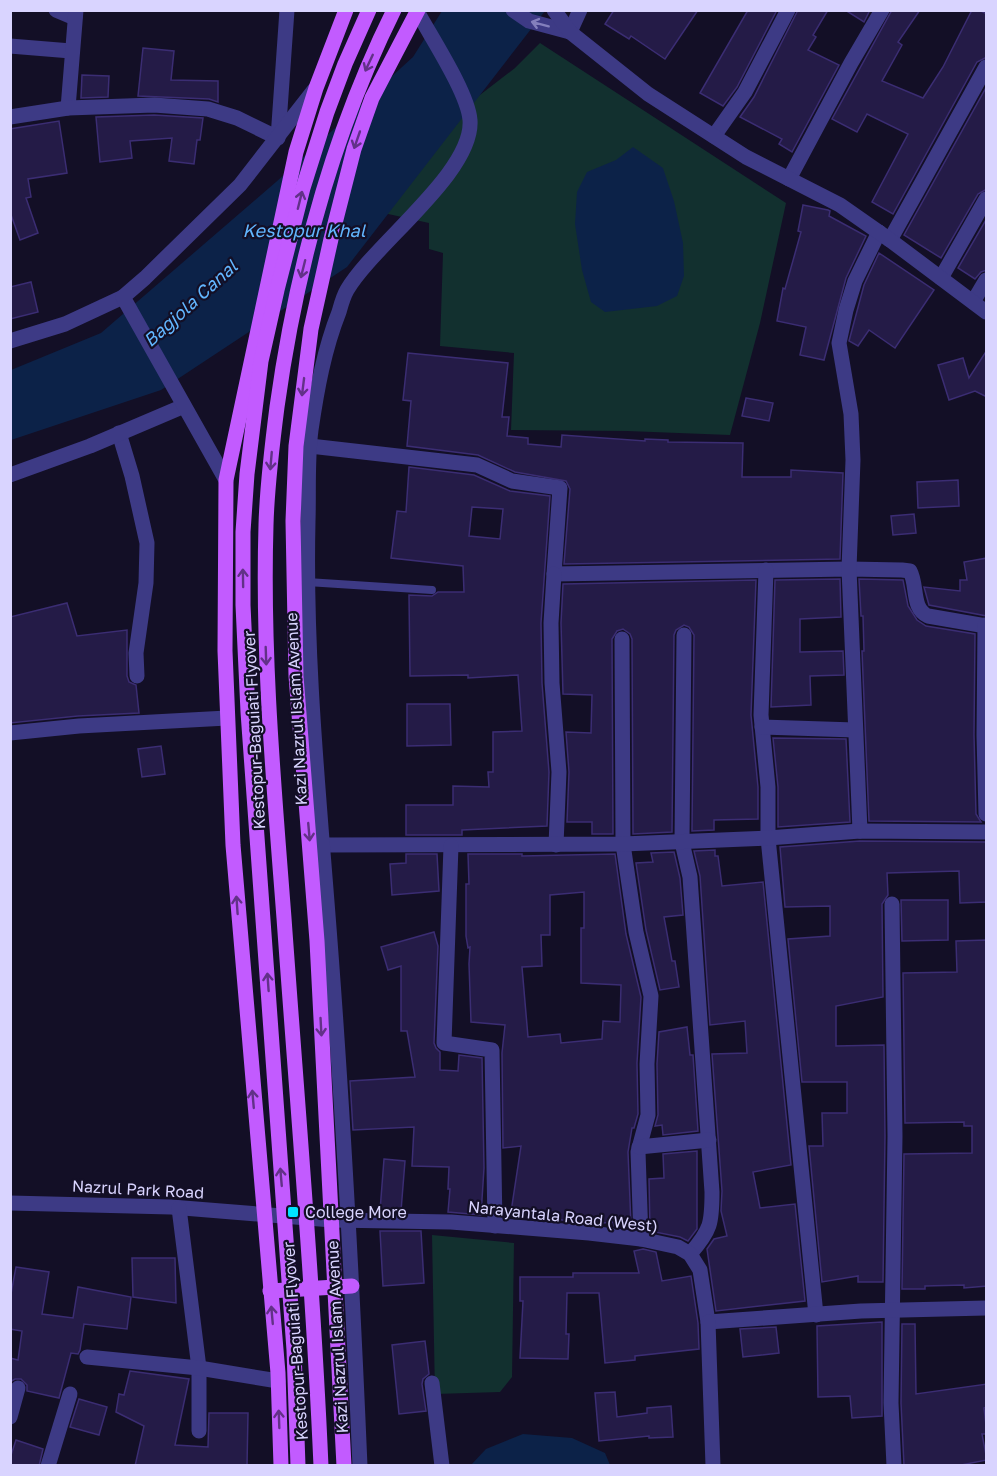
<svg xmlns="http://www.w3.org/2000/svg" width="997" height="1476" font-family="'Golos Text',sans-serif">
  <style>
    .green { fill: #12302f }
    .water { fill: #0c2248 }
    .building { fill: #241b47; stroke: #3b2d73; stroke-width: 1.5; fill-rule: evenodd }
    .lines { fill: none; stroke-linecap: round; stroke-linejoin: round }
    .service { stroke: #3d3a85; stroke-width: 8 }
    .minor { stroke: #3d3a85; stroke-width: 15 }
    .tertiary { stroke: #3d3a85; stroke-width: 15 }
    .primary { stroke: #c25bff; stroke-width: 15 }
    .primary-bridge { stroke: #c25bff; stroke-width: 15 }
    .oneway { stroke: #837fbc }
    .oneway2 { stroke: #623188 }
    .poi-dot { fill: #00e5ff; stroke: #130f26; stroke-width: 2 }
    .labels { text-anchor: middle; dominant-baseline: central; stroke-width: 4.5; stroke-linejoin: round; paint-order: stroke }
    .street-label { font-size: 16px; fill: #d9d4ff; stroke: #130f26 }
    .poi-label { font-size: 16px; fill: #d9d4ff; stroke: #130f26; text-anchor: start }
    .water-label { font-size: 18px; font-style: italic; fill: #62b6ff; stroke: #130f26 }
  </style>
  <rect width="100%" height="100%" fill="#130f26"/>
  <g class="green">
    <path d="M540,43L786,203L760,323L730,435L627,431L511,430L514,353L440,346L443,253L429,249V223L352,206L441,125L515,68Z"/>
    <path d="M432,1235L514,1243L512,1377L500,1392L435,1394Z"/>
  </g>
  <g class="water">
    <path d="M442,11H545L347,267L161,390L11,440V370L101,333L276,182L413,57Z"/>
    <path d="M633,147L663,168L674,201L683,243L684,276L677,296L657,306L605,312L591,302L582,270L575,224L577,192L587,172L616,160Z"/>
    <path d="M523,1434L572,1438L605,1453L610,1465H471L486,1449Z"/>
  </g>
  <g class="building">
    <path d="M614,10H698L665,59L631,36L629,39L605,24Z"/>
    <path d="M748,10H777L737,87L723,106L700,93Z"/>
    <path d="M798,10H828L813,35L816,37L808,50L839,65L792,152L779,144L782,139L740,117L754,97Z"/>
    <path d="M845,10H870L864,22Z"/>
    <path d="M892,10H920L898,42L902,45L882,81L923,98L943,67L972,10H979L987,14V57L977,62L893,214L872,202L908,134L867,114L857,132L832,119Z"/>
    <path d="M143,48L174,51L171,80L218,81V102L209,99L138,96Z"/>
    <path d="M82,75L109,76L108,97L81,98Z"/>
    <path d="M987,86V189L978,194L941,258L904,235Z"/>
    <path d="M154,115L203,118L200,140H197L194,164L169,161L172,138L130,141L132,158L100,162L96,117Z"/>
    <path d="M59,121L67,173L28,179L31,197L26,198L38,233L20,240L10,212V129Z"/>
    <path d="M803,205L828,210L830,211L829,216L866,236L846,278L824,360L800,355L806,327L777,321L783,288L785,289L801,232L798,231Z"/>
    <path d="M987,218V270L981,272L975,279L958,268Z"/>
    <path d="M879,253L934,290L895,348L869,330L858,346L849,341L864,285Z"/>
    <path d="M31,282L38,312L10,319V287Z"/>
    <path d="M987,350V397L975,391L949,400L938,365L963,358L969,378Z"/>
    <path d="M408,353L508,363L502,417H509L507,436L528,438V444L561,447L562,435L645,441V439L668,440V442L743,443L742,477H791V470L843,473L840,559L564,564L570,489L566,481L515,472L478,455L407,446L411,401L403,400Z"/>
    <path d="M746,398L773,403L769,421L742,416Z"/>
    <path d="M409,467L474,475L510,491L550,496L541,623L542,683L549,772L547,826L462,830V835H406V805H453V786L489,787L488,772H493V732L522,731L518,675L468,678V675L410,676L409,595L432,596L438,592H464L463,566L391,558L397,511L406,512ZM472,507L503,509L500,539L469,536Z"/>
    <path d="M958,480L959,506L918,508L917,482Z"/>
    <path d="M914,514L916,533L893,535L891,516Z"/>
    <path d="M987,558V616L929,605L924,587L960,591V580H967L964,562Z"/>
    <path d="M840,579L841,617L800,619V652L843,651L844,675L810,676L811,705L771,707L775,580Z"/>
    <path d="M859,579L903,580L908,606L917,620L926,626L975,634L974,735L976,814L981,822L869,821L862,651H864L863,616H861Z"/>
    <path d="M756,580L751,715L758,787V819L714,820V830L692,831L694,635L689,627L684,625L676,630L674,635L672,832L633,834L632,639L630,634L623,629L617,631L612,639L613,834H592V822H567L569,772L566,732L591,733L592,695L563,694L561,623L563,584Z"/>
    <path d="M67,603L77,636L127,630V676L129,682L136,685L139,713L78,716L10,723V617Z"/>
    <path d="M407,704H450L451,745L407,746Z"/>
    <path d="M773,738L846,739L850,822L778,827V787Z"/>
    <path d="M161,746L165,774L142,777L138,749Z"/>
    <path d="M860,841L986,842L987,902L960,903L959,871L887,873L888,895L882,904L883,997L836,1006V1046L884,1045L885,1136L883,1282H858V1276L822,1282L809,1146H823L822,1113H847V1082H802L788,939L830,936V906L785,907L780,847Z"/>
    <path d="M715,850V856H718L722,886L763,882L791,1165L753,1172L760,1208L795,1204L805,1301L716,1311L707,1249L714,1239L727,1236L721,1211L722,1191L712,1054L747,1053L745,1021L710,1025L700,876L694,851Z"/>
    <path d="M674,852L680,878L683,915L664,917L672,961H675L679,987L660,990L646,930L636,863L653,862L651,853Z"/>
    <path d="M406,854H437L439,891L392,895L390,864L406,863Z"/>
    <path d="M468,854H522V856L615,854L626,934L641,997L637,1063L638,1114L634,1128H632L628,1152L631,1225L614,1226L613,1222L593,1224L547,1218L544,1220L511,1212L521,1146L503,1148L502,1053L505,1025L471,1022L469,964L470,947L468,948L466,936V884H469ZM584,892V928H581V983L621,985L620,1022L603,1021L602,1039L561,1043L560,1034L528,1037L522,967L542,966L541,935H550V895Z"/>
    <path d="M901,900H948V940L902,941Z"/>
    <path d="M434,932L438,946L434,1043L436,1048L440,1052V1070L458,1071L459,1055L482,1058L484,1168L481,1215L448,1212L450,1189H448L449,1167L412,1166L414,1127L353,1130L350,1081L415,1077L407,1031H401V966L388,970L381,947Z"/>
    <path d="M987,940V1286L964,1288V1285L925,1286V1289H902L904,1154L972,1153V1126H964V1122L905,1123L903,973L957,972L956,941Z"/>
    <path d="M687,1027L690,1055H693L698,1131L663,1135L662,1125L655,1126L658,1115L657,1064L659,1032Z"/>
    <path d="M697,1151V1229L688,1241L680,1237L650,1231L649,1179L664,1178L663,1154Z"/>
    <path d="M384,1159L405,1161L401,1211H380Z"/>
    <path d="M380,1231H421L424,1283L383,1286Z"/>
    <path d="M643,1249L656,1252L662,1281L691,1276L698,1323L699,1349L635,1356V1360L605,1363L599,1293H567L566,1334H569L568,1359L520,1358L523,1301H520V1277H573V1273H639L634,1251Z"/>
    <path d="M132,1258H175L176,1303L133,1297Z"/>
    <path d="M16,1267L49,1272L42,1314L73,1318L78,1287L131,1297L127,1329L84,1324L80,1350L78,1354L71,1353L59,1398L27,1391V1385L21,1379H15L10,1382V1358L18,1360L22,1331L10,1329V1299Z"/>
    <path d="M882,1322V1416L852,1418L850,1396L818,1397L817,1326Z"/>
    <path d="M902,1324H915L916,1394L987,1384V1407L984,1408L987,1434H982L987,1460L956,1466H904L901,1403Z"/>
    <path d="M776,1327L779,1353L743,1357L740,1329Z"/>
    <path d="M425,1341L429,1374L423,1379L422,1384L426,1411L399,1414L392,1345Z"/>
    <path d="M130,1371L189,1379L175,1445L208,1447L209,1413H248L247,1466H135L144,1426L116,1412L119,1394L124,1395Z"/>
    <path d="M615,1392L617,1417L647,1413V1408L671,1406L673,1437L649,1438V1436L599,1441L595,1393Z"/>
    <path d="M79,1399L107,1407L99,1435L70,1427Z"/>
    <path d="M16,1440L43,1449L39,1466H10V1458Z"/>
  </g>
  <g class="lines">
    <path class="service" d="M307,582L432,590"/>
    <g class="minor">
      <path d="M56,10L75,18"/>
      <path d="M570,32L580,10"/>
      <path d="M10,46L71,51"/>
      <path d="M68,108L76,10"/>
      <path d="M10,117L68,108L154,105L208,109L237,118L278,138L287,10"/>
      <path d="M714,136L745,92L788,10"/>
      <path d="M789,179L851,63L882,10"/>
      <path d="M890,240L986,67"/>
      <path d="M941,278L986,199"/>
      <path d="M973,302L986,280"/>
      <path d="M10,341L65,324L123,297"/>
      <path d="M119,433L132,476L147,543L146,583L136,653L137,676"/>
      <path d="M310,446L477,465L512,481L560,488L554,574L849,569L902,570L910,571C918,586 911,608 928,616L986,626"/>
      <path d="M766,570L761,715L768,787V838L816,1315"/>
      <path d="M554,574L551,623L552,683L559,772L556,845"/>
      <path d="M985,625L984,735L986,814"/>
      <path d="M684,635L682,842L690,877L712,1192C712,1223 711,1230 690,1254"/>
      <path d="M622,639L623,844L636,932L651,996L647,1064L648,1115L638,1152L641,1239"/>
      <path d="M762,727L855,730"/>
      <path d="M10,733L79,726L227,718"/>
      <path d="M860,831L849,569L853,460L851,414L839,343L846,310L855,281L879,232"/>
      <path d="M322,845L623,844L768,838L860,831L986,832"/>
      <path d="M451,846L444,1043L492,1050L495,1226"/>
      <path d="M892,904L895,1136L891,1403L894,1466"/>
      <path d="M639,1147L709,1140"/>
      <path d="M10,1203L171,1207L332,1220L451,1222L589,1233L641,1239L678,1247L690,1254L700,1270L708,1322L861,1311L986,1308"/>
      <path d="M179,1208L199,1368V1431"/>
      <path d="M708,1322L713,1466"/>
      <path d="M87,1357L199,1368L278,1381"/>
      <path d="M432,1383L442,1466"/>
      <path d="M10,1417L18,1388"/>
      <path d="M48,1466L70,1394"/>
    </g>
    <g class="tertiary">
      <path d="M513,10L529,21L570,32"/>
      <path d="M554,10L570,32L648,94L746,157L840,205L890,240L986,312"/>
      <path d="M10,475L90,446L184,406"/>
      <path d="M226,480L123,297L145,278L240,185L314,90"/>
      <path d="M360,1466C352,1277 342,1090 327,902C317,775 305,649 308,521C309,491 307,460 311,430C317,389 324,350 339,312C341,305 343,297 347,290C374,244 474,172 470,120C468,93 431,37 417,11"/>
    </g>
    <g class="primary">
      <path d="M270,1291L352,1286"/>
      <path d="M281,1466L278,1373L233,845L225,651L226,480L296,152L316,88L346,10"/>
      <path d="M344,1466L317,941L296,676L293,521L296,446L311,329L331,239L354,149L372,98L418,10"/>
    </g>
    <g class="primary-bridge">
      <path d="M298,1466L294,1350L248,712L243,605V532L247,474L261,361L277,290L303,188L327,112L345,64L369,10"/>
      <path d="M321,1466C313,1283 297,1100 284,918C274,787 262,656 266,525C267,486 272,446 277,407C296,270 332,135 394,10"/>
    </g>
  </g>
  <defs><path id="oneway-shaft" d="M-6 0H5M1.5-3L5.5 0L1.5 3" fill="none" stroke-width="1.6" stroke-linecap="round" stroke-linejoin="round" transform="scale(1.5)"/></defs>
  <use class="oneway" href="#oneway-shaft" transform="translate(540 24) rotate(-165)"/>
  <g class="oneway2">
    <use href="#oneway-shaft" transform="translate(369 63) rotate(115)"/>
    <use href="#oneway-shaft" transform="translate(357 140) rotate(109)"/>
    <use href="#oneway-shaft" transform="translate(300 200) rotate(-76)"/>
    <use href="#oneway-shaft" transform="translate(303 269) rotate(104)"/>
    <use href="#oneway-shaft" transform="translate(303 387) rotate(97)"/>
    <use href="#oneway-shaft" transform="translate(271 461) rotate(95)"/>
    <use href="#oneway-shaft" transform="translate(243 578) rotate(-91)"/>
    <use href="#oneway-shaft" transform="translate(266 656) rotate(88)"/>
    <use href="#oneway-shaft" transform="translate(309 832) rotate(85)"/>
    <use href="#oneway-shaft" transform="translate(237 905) rotate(-94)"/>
    <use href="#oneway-shaft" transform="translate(268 982) rotate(-94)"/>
    <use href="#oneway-shaft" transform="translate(321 1027) rotate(87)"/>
    <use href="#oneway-shaft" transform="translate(253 1099) rotate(-95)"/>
    <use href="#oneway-shaft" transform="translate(281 1177) rotate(-95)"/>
    <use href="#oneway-shaft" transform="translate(272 1315) rotate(-95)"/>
    <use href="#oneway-shaft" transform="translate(279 1419) rotate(-92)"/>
  </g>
  <rect class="poi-dot" x="287" y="1206" width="12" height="12" rx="3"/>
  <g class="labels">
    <g class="street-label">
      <text transform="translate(296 709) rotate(-93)">Kazi Nazrul Islam Avenue</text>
      <text transform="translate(254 730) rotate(-93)">Kestopur-Baguiati Flyover</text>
      <text transform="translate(138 1189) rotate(3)">Nazrul Park Road</text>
      <text transform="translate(563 1216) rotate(6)">Narayantala Road (West)</text>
      <text transform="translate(337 1337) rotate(-93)">Kazi Nazrul Islam Avenue</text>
      <text transform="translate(295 1341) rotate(-94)">Kestopur-Baguiati Flyover</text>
    </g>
    <g class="poi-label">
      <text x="305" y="1212">College More</text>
    </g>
    <g class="water-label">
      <text x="304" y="230">Kestopur Khal</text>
      <text transform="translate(190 303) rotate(-42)">Bagjola Canal</text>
    </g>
  </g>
  <rect width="997" height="1476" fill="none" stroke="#d9d4ff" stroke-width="24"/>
</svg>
